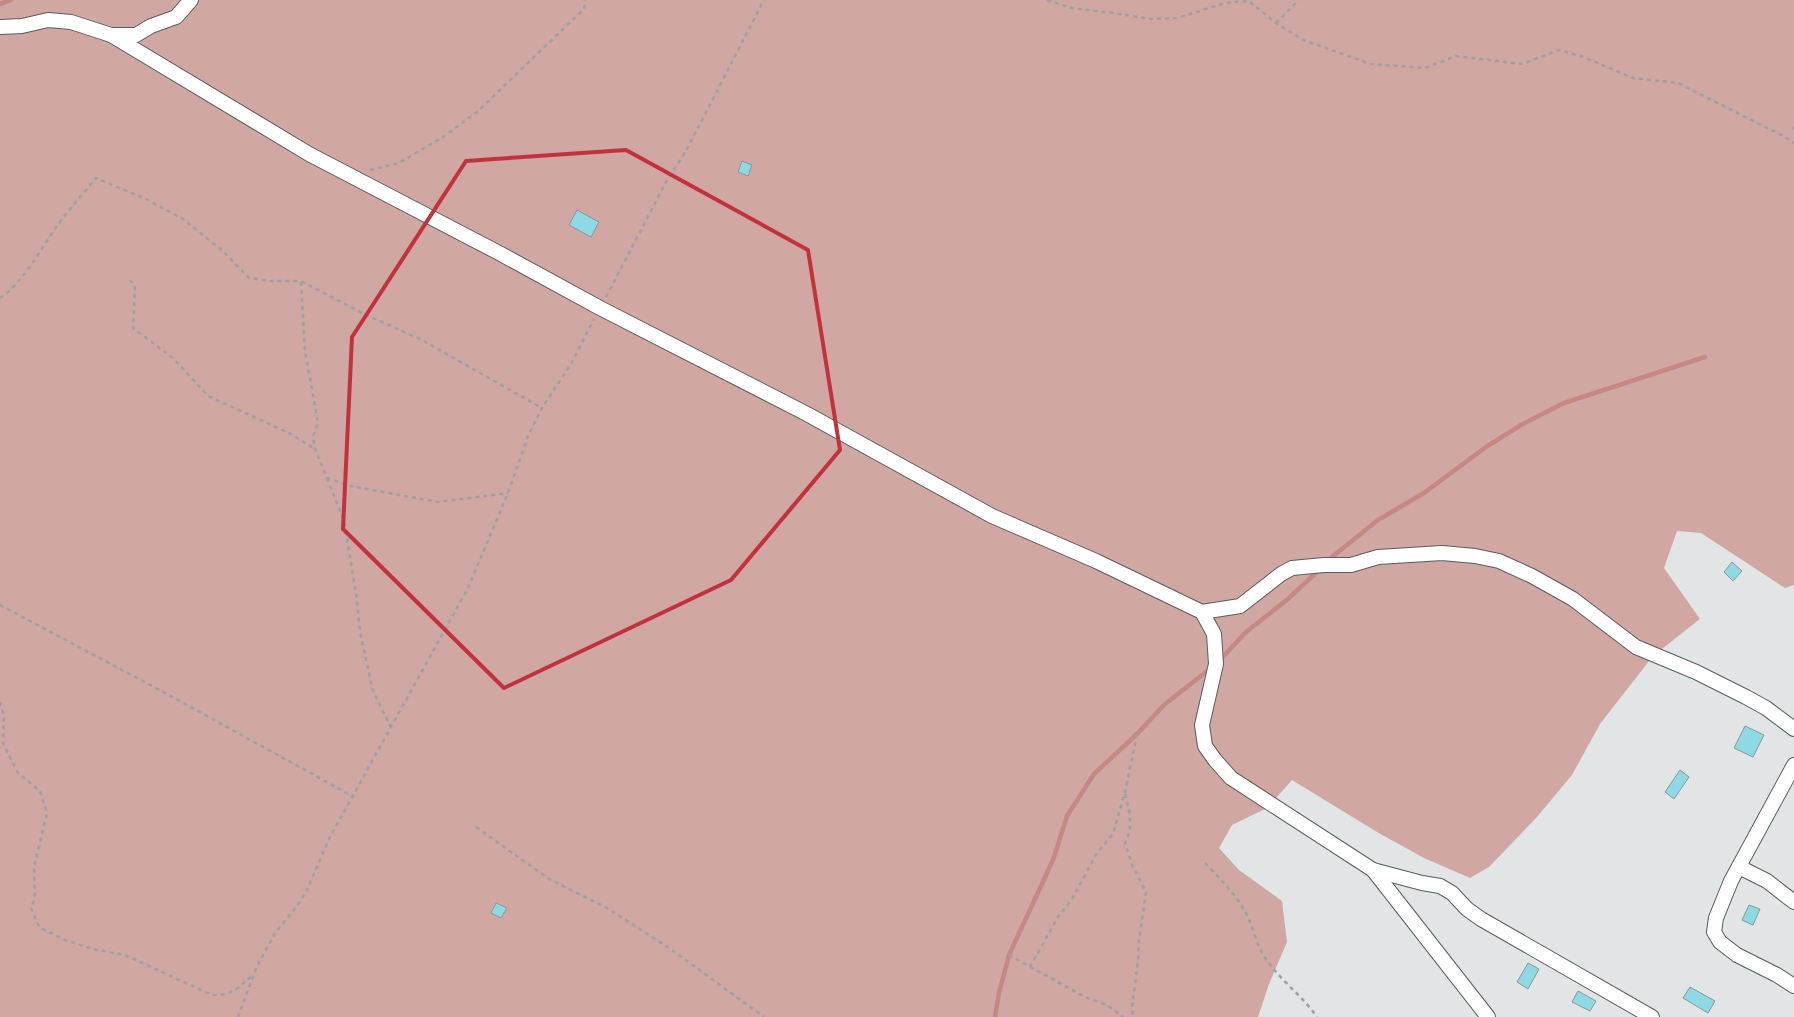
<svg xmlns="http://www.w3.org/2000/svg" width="1794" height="1017" font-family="Poppins,sans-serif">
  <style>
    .green { fill: #d1a7a4 }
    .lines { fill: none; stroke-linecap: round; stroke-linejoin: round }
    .stream { stroke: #c68885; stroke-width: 4.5 }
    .building { fill: #8ddae4; stroke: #919495 }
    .minor-casing { stroke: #585c5c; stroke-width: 16 }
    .path { stroke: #9da1a1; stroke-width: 2.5; stroke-dasharray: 4 4; stroke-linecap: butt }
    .minor { stroke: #fff; stroke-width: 14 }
    .marked { fill: none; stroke: #c2323c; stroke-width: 4; stroke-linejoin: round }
  </style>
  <rect width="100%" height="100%" fill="#e1e5e6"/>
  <path class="green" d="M0,0H1794V585L1785,588L1701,533L1677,531L1664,568L1700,619L1653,656L1600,724L1572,775L1537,817L1489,867L1470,878L1424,858L1377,832L1292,780L1267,808L1232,825L1219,848L1239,870L1282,901L1287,942L1269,984L1258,1017H0Z"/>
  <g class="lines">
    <g class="stream">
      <path d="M0,4L11,0"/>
      <path d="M1327,561L1378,520L1424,493L1486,447L1521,425L1564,403L1705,357"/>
      <path d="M1219,661L1246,632L1288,599L1320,569"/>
      <path d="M995,1017L999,993L1009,955L1053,860L1067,816L1094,774L1137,734L1164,705L1211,668"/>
    </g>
  </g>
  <g class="building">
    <path d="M742,161L752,165L748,176L738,172Z"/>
    <path d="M577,210L599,222L591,237L569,225Z"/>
    <path d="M1732,562L1742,571L1733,581L1724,572Z"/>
    <path d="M1745,726L1764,735L1753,757L1734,748Z"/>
    <path d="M1680,770L1689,777L1674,799L1665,792Z"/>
    <path d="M496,903L507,908L501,918L491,913Z"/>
    <path d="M1749,905L1760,909L1753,925L1742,920Z"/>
    <path d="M1528,963L1539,969L1528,989L1517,982Z"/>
    <path d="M1690,987L1715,1001L1708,1013L1683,998Z"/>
    <path d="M1578,991L1596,1001L1590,1011L1572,1002Z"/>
  </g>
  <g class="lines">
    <g class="minor-casing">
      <g id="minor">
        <path d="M0,27L22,26L48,20L71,22L111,35L309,154L501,254L600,308L807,414L992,516L1096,561L1202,612L1214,634L1216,664L1202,725L1205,746L1215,760L1231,778L1373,870L1422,883L1440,886L1452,893L1467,909L1481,919L1652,1017"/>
        <path d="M111,35H136L151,26L176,17L191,0"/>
        <path d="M1202,612L1240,606L1281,574L1292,568L1324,565H1351L1378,557L1442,553L1475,556L1499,561L1532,576L1573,599L1636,647L1696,672L1746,697L1766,708L1794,729"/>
        <path d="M1794,765L1731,881L1716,918L1714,932L1720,942L1737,955L1777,975L1794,986"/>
        <path d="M1739,867L1767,881L1794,902"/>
        <path d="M1373,870L1488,1017"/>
      </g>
    </g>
    <g class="path">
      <path d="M1047,0L1072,8L1113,13L1151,19L1177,18L1225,3L1249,1L1276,23L1303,40L1371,64L1425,68L1456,56L1522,64L1559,50L1581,56L1633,78L1678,83L1785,137L1794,143"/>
      <path d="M1276,23L1299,0"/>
      <path d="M1794,127V130"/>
      <path d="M370,170L399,163L443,137L477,112L584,9L585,0"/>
      <path d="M130,280L135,286L133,328L173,358L208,396L289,433L315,449"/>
      <path d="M301,282L305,351L318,423L313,437L315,449L327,478L351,486L437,502L508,493"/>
      <path d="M606,297L666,182L686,151L764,0"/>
      <path d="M0,298C23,283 41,248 57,226C69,209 83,194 96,178L146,199L183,219L223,251L249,278L270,281H301L364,314L420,339L542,408"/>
      <path d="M327,478L344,521L356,593L360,632L373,691L391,728"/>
      <path d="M0,605L167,694L354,797"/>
      <path d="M0,702L4,716L3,743L18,773L40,791L47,813L34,867L35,898L31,908L39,927L65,940L93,949L125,955L212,995C231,996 239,987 253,975"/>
      <path d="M1125,794L1130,815V831L1125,843L1132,865L1146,892L1139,940L1138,961L1132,1007L1133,1017"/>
      <path d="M476,827L549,879L607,908L669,948L764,1017"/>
      <path d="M1205,863C1221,880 1237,895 1248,917C1253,928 1256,942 1262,953C1276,977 1301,994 1317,1017"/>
      <path d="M1009,955L1085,997L1107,1005L1123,1017"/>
      <path d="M1030,967L1058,917L1072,899L1097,853L1113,834L1125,792L1137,734"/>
      <path d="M238,1017L257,966L276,932L297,906L306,892L330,837L468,588L508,493L528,436L542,408L571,364L594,319"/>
    </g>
    <use href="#minor" class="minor"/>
  </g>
  <path class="marked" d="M626,150L808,250L840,450L731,580L504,688L343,529L352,337L466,161Z"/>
</svg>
